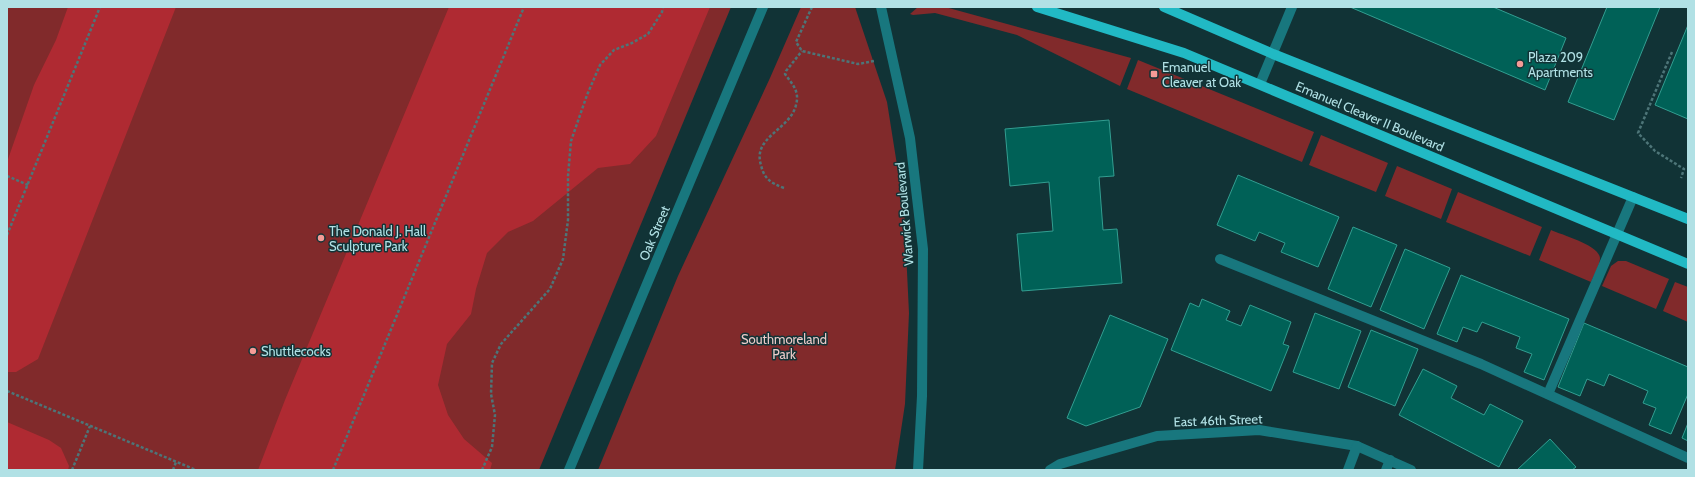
<svg xmlns="http://www.w3.org/2000/svg" width="1695" height="477" font-family="Cabin,sans-serif">
  <style>
    .green { fill: #812a2b }
    .forest { fill: #af2a32 }
    .building { fill: #006157; stroke: #329e91 }
    .lines { fill: none; stroke-linecap: round; stroke-linejoin: round }
    .path { stroke: #4d7578; stroke-width: 2.5; stroke-dasharray: 3 2; stroke-linecap: butt }
    .minor { stroke: #18777e; stroke-width: 10 }
    .major { stroke: #21b9c4; stroke-width: 10 }
    .poi-dot { fill: #f59b97; stroke: #113336; stroke-width: 1.5 }
    .labels { text-anchor: middle; dominant-baseline: central; stroke-width: 3; stroke-linejoin: round; paint-order: stroke }
    .poi-label { font-size: 13px; fill: #b1e1e5; stroke: #113336; text-anchor: start }
    .street-label { font-size: 13px; fill: #b1e1e5; stroke: #113336 }
    .park-label { font-size: 13px; fill: #edcac8; stroke: #113336 }
  </style>
  <rect width="100%" height="100%" fill="#113336"/>
  <g class="green">
    <path d="M7,7H731L539,470H7Z"/>
    <path d="M801,7H855L887,102L904,209L909,313L905,404L895,470H598L678,276L770,78Z"/>
    <path d="M918,7H945L1131,58L1120,86L1017,35L935,13L913,15L910,14Z"/>
    <path d="M1138,60L1314,132L1302,162L1127,89Z"/>
    <path d="M1321,135L1388,163L1376,192L1309,165Z"/>
    <path d="M1397,166L1452,189L1441,219L1385,196Z"/>
    <path d="M1458,192L1542,227L1530,256L1446,222Z"/>
    <path d="M1551,230C1562,235 1599,245 1600,258C1600,265 1594,275 1591,282L1539,260Z"/>
    <path d="M1618,261H1626L1669,279L1656,309L1602,286L1611,266Z"/>
    <path d="M1675,282L1688,287V322L1663,311Z"/>
  </g>
  <g class="forest">
    <path d="M68,7H176L38,359L16,372H7V162L34,85L56,40Z"/>
    <path d="M449,7H710L656,136L630,164L598,168L533,221L508,232L487,253L476,289L471,314L447,344L438,385L448,415L464,439L492,463L490,470H258L285,400Z"/>
    <path d="M7,422L49,440L61,448L69,466L68,470H7Z"/>
  </g>
  <g class="building">
    <path d="M1350,7H1493L1566,38L1545,90Z"/>
    <path d="M1607,7H1660L1614,120L1568,102Z"/>
    <path d="M1688,25V119L1655,105Z"/>
    <path d="M1109,120L1114,176L1099,177L1103,230L1117,229L1122,283L1022,291L1017,234L1053,231L1049,182L1010,186L1005,129Z"/>
    <path d="M1238,175L1339,217L1318,267L1281,252L1285,243L1259,232L1255,241L1217,225Z"/>
    <path d="M1353,227L1397,245L1371,307L1328,289Z"/>
    <path d="M1405,249L1450,268L1424,329L1380,310Z"/>
    <path d="M1461,275L1569,319L1544,380L1524,372L1532,354L1516,348L1520,337L1482,322L1477,332L1463,327L1457,342L1437,334Z"/>
    <path d="M1202,299L1230,311L1226,320L1241,326L1250,305L1291,322L1283,344L1289,346L1271,391L1171,350L1190,303L1199,307Z"/>
    <path d="M1315,313L1361,331L1339,389L1293,372Z"/>
    <path d="M1110,315L1168,339L1140,407L1086,426L1067,418Z"/>
    <path d="M1584,323L1688,367V394L1671,434L1649,425L1656,408L1643,403L1648,391L1609,374L1604,386L1587,379L1580,396L1558,387Z"/>
    <path d="M1371,330L1418,349L1395,406L1348,387Z"/>
    <path d="M1423,369L1457,386L1451,398L1484,415L1490,404L1523,421L1499,467L1399,415Z"/>
    <path d="M1688,423V441L1682,438Z"/>
    <path d="M1550,439L1576,467L1572,470H1517Z"/>
  </g>
  <g class="lines">
    <g class="path">
      <path d="M812,7L796,42L802,51L858,64L874,61"/>
      <path d="M1672,52L1638,133L1655,151L1684,169L1681,178"/>
      <path d="M7,176L28,185"/>
      <path d="M784,188C771,183 764,179 761,165C752,137 790,130 796,105C800,91 792,84 785,74L786,71L802,51"/>
      <path d="M7,235L100,7"/>
      <path d="M7,391L196,470"/>
      <path d="M72,470L90,426"/>
      <path d="M173,470L176,462"/>
      <path d="M333,470L524,7"/>
      <path d="M482,470L492,447L495,415L491,394L492,363L501,344L550,289L563,259L568,220V176L571,141L587,95L600,65L614,50L632,43L648,34L662,12L663,7"/>
    </g>
    <g class="minor">
      <path d="M881,7L910,138L923,249L922,396L918,470"/>
      <path d="M1260,84L1292,7"/>
      <path d="M1220,259L1481,364L1688,458"/>
      <path d="M1548,394L1633,197"/>
      <path d="M569,470L763,7"/>
      <path d="M1050,470L1060,464L1157,436L1259,430L1357,446L1411,470"/>
      <path d="M1348,470L1357,446"/>
      <path d="M1386,470L1390,460"/>
    </g>
    <g class="major">
      <path d="M1037,7L1184,53L1688,264"/>
      <path d="M1164,7L1273,54L1688,219"/>
    </g>
  </g>
  <g class="poi-dot">
    <circle cx="1520" cy="64" r="4"/>
    <rect x="1150" y="70" width="8" height="8" rx="2"/>
    <circle cx="321" cy="238" r="4"/>
    <circle cx="253" cy="351" r="4"/>
  </g>
  <g class="labels">
    <g class="poi-label">
      <text x="1528" y="57">Plaza 209<tspan x="1528" dy="15">Apartments</tspan></text>
      <text x="1162" y="67">Emanuel<tspan x="1162" dy="15">Cleaver at Oak</tspan></text>
      <text x="329" y="231">The Donald J. Hall<tspan x="329" dy="15">Sculpture Park</tspan></text>
      <text x="261" y="351">Shuttlecocks</text>
    </g>
    <g class="street-label">
      <text transform="translate(1370 116) rotate(23)">Emanuel Cleaver II Boulevard</text>
      <text transform="translate(904 214) rotate(-95)">Warwick Boulevard</text>
      <text transform="translate(654 233) rotate(-67)">Oak Street</text>
      <text transform="translate(1218 420) rotate(-2)">East 46th Street</text>
    </g>
    <g class="park-label">
      <text x="784" y="339">Southmoreland<tspan x="784" dy="15">Park</tspan></text>
    </g>
  </g>
  <rect width="1695" height="477" fill="none" stroke="#b1e1e5" stroke-width="16"/>
</svg>
